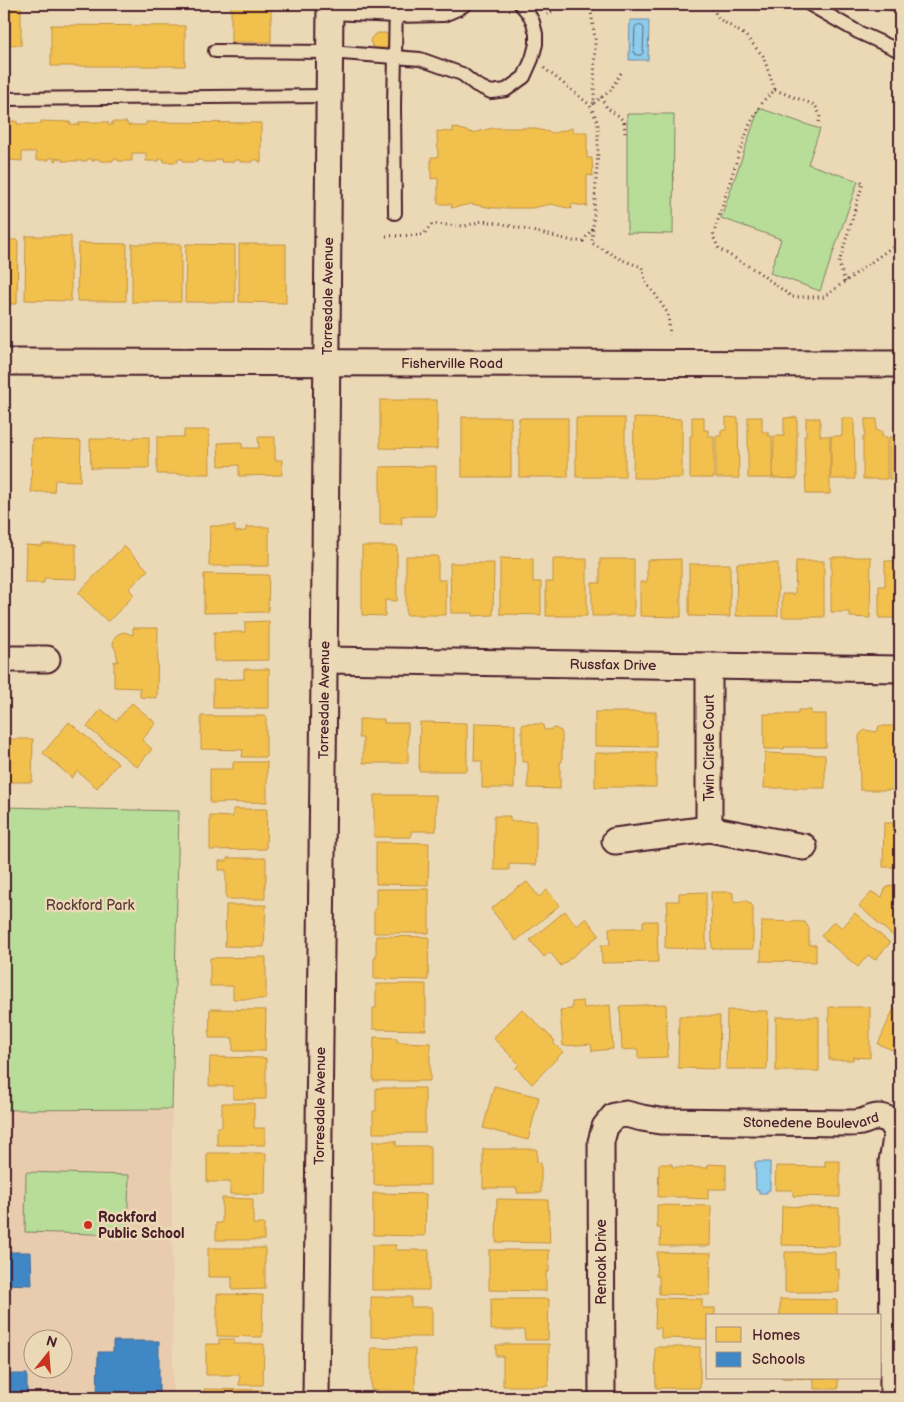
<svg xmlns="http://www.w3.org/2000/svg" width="904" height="1402" font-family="'Balsamiq Sans',sans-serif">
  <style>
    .built { fill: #e9ccae; fill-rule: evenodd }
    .green { fill: #b7dd98; stroke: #807e62 }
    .water { fill: #8ccded; stroke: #72879f }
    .homes { fill: #f2c14e; stroke: #c09044 }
    .schools { fill: #3f88c5; stroke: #426897 }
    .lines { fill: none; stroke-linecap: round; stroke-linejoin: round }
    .shore { stroke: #646579; stroke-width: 1 }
    .lane-casing { stroke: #4a1f2b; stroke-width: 16 }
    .street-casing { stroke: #4a1f2b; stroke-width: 29 }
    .path { stroke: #4a1f2b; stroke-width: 3; stroke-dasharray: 1 4; stroke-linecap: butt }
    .lane { stroke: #ebd9b6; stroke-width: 12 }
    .street { stroke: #ebd9b6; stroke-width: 25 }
    .poi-dot { fill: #c8321e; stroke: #ebd9b6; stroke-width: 2 }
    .labels { text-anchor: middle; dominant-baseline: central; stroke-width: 5; stroke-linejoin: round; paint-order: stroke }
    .street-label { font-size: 14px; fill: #4a1f2b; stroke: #ebd9b6 }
    .park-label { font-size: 14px; fill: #5a3c3b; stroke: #ebd9b6 }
    .poi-label { font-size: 14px; font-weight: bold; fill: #4a1f2b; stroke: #ebd9b6; text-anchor: start }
  </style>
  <rect width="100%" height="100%" fill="#ebd9b6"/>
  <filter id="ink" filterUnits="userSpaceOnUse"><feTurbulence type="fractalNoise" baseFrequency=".02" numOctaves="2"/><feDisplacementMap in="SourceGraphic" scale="10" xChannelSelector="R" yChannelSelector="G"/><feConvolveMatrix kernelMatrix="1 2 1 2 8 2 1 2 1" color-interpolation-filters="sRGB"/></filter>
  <g filter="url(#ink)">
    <path class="built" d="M172,1109L173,1398H4V1110ZM32,1340H62V1370H32Z"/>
    <g class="green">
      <path d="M759,108L820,129L808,164L858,181L820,291L770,273L781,239L721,218Z"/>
      <path d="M627,114H674L673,234L627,233Z"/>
      <path d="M4,807L179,811L172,1109L4,1110Z"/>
      <path d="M26,1172L129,1175L127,1235L25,1232Z"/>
    </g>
    <g class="water">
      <path d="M630,20H649L648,60H629Z"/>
      <path d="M755,1162H770V1190L767,1191V1193H759V1190H756Z"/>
    </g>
    <g class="homes">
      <rect x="4" y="4" width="17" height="41"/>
      <rect x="231" y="4" width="40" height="38"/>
      <path d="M875,4H900V15Z"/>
      <path d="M51,25L185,26V66H51Z"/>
      <path d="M377,33H385L390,36V46L386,48H376L372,46L370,40L373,36Z"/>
      <path d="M4,121H17V124H41V121L70,122V124L79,125V122H108V125H112V122H127V125H146V122L261,123V162H259V160H253V162H240V160H234V162H221V159L215,160V162H203L202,160H197V162H183V159H177L178,162H164V159H159V161H146V153H132V161H118V159H113V161H100L99,159H94V161H92V159H87V161H62V159L56,158V161H54V158H49V160H36V152H22V161L9,160V158H4Z"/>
      <path d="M453,127L473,133L493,128H532L553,133L573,128L572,132H587V158H592L593,176L587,175V206L571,204L572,209L551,204L532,208H493L471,204L451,208L452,204H438V178L431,179V157H438L437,131L453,132Z"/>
      <path d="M26,236H71V301L25,300Z"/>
      <path d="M4,240H18L17,304H4Z"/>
      <path d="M78,243L127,244L126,301H77Z"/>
      <rect x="132" y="244" width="49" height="58"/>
      <path d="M186,244L235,245V302H185Z"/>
      <path d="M239,244H286V303L239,302Z"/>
      <path d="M380,400H437V449L380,448Z"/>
      <rect x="462" y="417" width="49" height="60"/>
      <path d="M692,417H704V430H708V436H714V478H690V436H692Z"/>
      <path d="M726,417L738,418L739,478H716V436H721V430H726Z"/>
      <path d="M748,417H762V432H768V436H772V478H748Z"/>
      <path d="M797,417V479L773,478L774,436H784V418Z"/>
      <rect x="519" y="418" width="49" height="59"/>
      <rect x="576" y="418" width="49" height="59"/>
      <path d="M634,418L682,419V478H633Z"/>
      <path d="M806,418H820V436H830V494H806L804,436H806Z"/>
      <path d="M842,418H854L855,479H831V436H842Z"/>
      <path d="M865,419H877L876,431H882V437H887V479H863V437H865Z"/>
      <path d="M900,419V479H889V437H894V432H900Z"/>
      <path d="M184,430H209L210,474H157V437H184Z"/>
      <path d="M134,437H149V468H91L90,439H134Z"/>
      <path d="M258,437H275V460H282V475L239,476V465L219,466L218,443L242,442V448H259Z"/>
      <path d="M32,439L81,441L80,481L55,480L54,492H31Z"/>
      <path d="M436,466V516H401L402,524H380V467Z"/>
      <path d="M210,526H235V532L246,531V527H269V566H209Z"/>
      <path d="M42,544H76V579L44,578V583H25L26,545L42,546Z"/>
      <path d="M124,546L148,570L129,589L134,595L108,622L78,593Z"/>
      <path d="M362,546H397V601L385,600V616L362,615Z"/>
      <path d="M406,556H438V580H446V615H406Z"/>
      <path d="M831,557H871L870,618L850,617V612H831Z"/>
      <path d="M500,558L533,559V582H541V615L500,614Z"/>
      <path d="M553,559H587V616H546V582H553Z"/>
      <path d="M600,559H634V616H592V583H600Z"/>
      <path d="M681,559V617L640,616V582H647V560Z"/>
      <path d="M796,561H824V617H782V594H795Z"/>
      <path d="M885,561H900V618H879V586H885Z"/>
      <path d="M450,563H494L493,615L473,616V613H451Z"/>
      <path d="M737,563H778V616H736Z"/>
      <path d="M689,564H730V617L689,616Z"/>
      <path d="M204,574L269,575L268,612L204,613Z"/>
      <path d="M269,621V660L214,661V632H245V622Z"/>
      <path d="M133,628H158L157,698L140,697V688L114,687V661L118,662L116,651L113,645L114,638L118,634L124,632L133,635Z"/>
      <path d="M244,669H269V708H213V680L244,679Z"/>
      <path d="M132,703L156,723L142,740L152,749L137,767L87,727L101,709L116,721Z"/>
      <path d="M798,710H811V714H826V747H784V749H764V714H798Z"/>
      <path d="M595,712H656V747L595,746Z"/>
      <path d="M201,716H266V757H242L243,750L201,749Z"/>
      <path d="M359,719H384V723H408V763H363V738H359Z"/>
      <path d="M69,722L118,763L97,788L77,771L72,778L43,753Z"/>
      <path d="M420,722L467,723V771H419Z"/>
      <path d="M475,723L515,724L514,788H482V761H474Z"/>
      <path d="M524,724H541L543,725L544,730H547L555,728L561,731L562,734V762H560V789L528,788V762H522V725Z"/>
      <path d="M879,726H898L899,728V757H894V790H860L859,736L861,733L865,730L877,732Z"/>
      <path d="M4,739H33L32,782H4Z"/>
      <path d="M634,752H656V787H595V753H634Z"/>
      <path d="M765,753L825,755V788H764Z"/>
      <path d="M233,762H267V802L210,803V769H233Z"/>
      <path d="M374,795H436V831H411V837H374Z"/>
      <path d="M233,809H267L266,849L210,850V816L233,817Z"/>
      <path d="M494,816H510V821H536V865L509,864V870H494Z"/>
      <path d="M884,823H900V867H883Z"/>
      <path d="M376,842L429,843L428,885L376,884Z"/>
      <path d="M227,858H266V881H265V899H226V870H219V861H227Z"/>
      <path d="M527,882L539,897L547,890L560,905L516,941L491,909L519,886L520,887Z"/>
      <path d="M891,885L896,886L900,889V942L859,906L872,892L879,896L882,897L885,889Z"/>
      <path d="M376,889H429V933H374V909H376Z"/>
      <path d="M706,892V949L665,948L666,911L668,912L667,901H679V893Z"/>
      <path d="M711,892H731L733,893V901L735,903L745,900L751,904L753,907V949H712Z"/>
      <path d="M226,905H266L264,947L225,946Z"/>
      <path d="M565,911L577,926L586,918L599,935L561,966L550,952L544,957L530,940Z"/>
      <path d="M855,913L890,943L875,960L868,955L858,967L821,936L834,921L842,928Z"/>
      <path d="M643,921H657L658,962L602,963L601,945H610L609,928H643Z"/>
      <path d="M762,921L805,922L809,929V945H816V962L761,961Z"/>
      <path d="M376,936L429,937L428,980L374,979V958H376Z"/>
      <path d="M266,957V999H233V986H210V958Z"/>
      <path d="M376,984H426V1030L373,1029V1008H376Z"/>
      <path d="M583,1001L584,1008L610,1005L613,1049L592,1051L591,1044L563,1046L560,1010L572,1009V1002Z"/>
      <path d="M666,1004L668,1057L638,1058V1049L622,1050L620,1006Z"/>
      <path d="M829,1007H870V1058L853,1057V1060H829Z"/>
      <path d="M894,1008L900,1011V1053L878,1044Z"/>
      <path d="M210,1009L266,1010L265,1051H233V1038H209Z"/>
      <path d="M522,1009L555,1041L553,1043L563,1052L532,1084L516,1068L519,1064L493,1038Z"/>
      <path d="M727,1010L768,1011L767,1069H726Z"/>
      <path d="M679,1016H720L719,1069L678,1068Z"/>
      <rect x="776" y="1017" width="43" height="54"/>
      <path d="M374,1037L397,1038V1042L430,1043V1081H373Z"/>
      <path d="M210,1057L266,1058V1099H233V1086H209Z"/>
      <path d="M494,1086L539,1097L528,1140L483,1128Z"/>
      <path d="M376,1088H425V1133H373V1111H376Z"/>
      <path d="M222,1103H254V1128H265V1145H217V1127H222Z"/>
      <path d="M373,1141H396V1146H430V1185H374V1171H373Z"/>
      <path d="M483,1149H537V1162L541,1163V1193H517V1188H483Z"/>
      <path d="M207,1153H266L265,1194H230V1182H207Z"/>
      <path d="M825,1161H840V1197L793,1196V1190H775L776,1166L825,1167Z"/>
      <path d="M659,1164H672V1167L708,1168V1164L726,1165V1189H708V1199L687,1198V1197H658Z"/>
      <path d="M373,1193L426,1194L425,1236L373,1235Z"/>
      <path d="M222,1198L253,1199V1224H264V1240H216V1223H222Z"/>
      <path d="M497,1199L548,1200L550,1243L496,1242Z"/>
      <path d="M657,1205L711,1206L710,1246H660L661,1228H657Z"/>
      <path d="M782,1206L839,1208V1246L781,1245Z"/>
      <path d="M372,1245H396V1250H429V1290H372Z"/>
      <path d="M208,1248H265V1289L232,1290V1277H208Z"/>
      <path d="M489,1250H549V1272H546V1291L489,1290Z"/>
      <path d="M657,1252L711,1253L710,1295L659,1294V1276H656Z"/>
      <path d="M785,1252H835V1269H839V1292H785Z"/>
      <path d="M217,1294L263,1295L262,1337L217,1336Z"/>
      <path d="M371,1297H411V1307H432V1337H371Z"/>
      <path d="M656,1298L702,1299V1308H715V1316H708V1339L661,1338V1328H655Z"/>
      <path d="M491,1299H549L548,1340H525L524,1330H491Z"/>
      <path d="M780,1299L837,1300V1316H780Z"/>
      <path d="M219,1339H234V1344H264L263,1385H239L240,1375H206V1344H219Z"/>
      <path d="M504,1344H549L548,1386H503V1356H496V1345H504Z"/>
      <path d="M655,1347H700V1388H656Z"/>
      <path d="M371,1348L415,1349V1391L371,1390Z"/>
      <path d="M780,1378H838V1389H814V1379Z"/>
      <path d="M204,1389L263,1390V1398H204Z"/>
      <rect x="503" y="1392" width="45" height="6"/>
      <path d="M655,1394L693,1395V1398H655Z"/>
      <rect x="803" y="1394" width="35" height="4"/>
      <rect x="370" y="1395" width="24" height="3"/>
    </g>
    <g class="schools">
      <path d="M4,1252H31L32,1285L4,1284Z"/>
      <path d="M113,1341H159V1398H97L98,1352H113Z"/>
      <rect x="4" y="1374" width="23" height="24"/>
    </g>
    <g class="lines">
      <path class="shore" d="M637,25L642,26L644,28L643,53L641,55H636L634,53L635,28Z"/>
      <g class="lane-casing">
        <g id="lane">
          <path d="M809,4L858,32L900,51"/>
          <path d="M330,13L397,16L444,15L458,9L466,4"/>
          <path d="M215,51L329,52L420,59L462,74L476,85L491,92L506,90L524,77L532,59L536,44V34L533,22L528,13L520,4"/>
          <path d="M4,99L329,96"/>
          <path d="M395,213L394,105L396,4"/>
        </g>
      </g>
      <g class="street-casing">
        <g id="street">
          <path id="s1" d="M4,362L900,364"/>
          <path d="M4,659H47"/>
          <path id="s2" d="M325,660L900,669"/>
          <path d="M709,666V829"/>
          <path d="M615,841L709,829L804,847"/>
          <path id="s3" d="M316,1398C322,933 326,469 330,4"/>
          <path id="s4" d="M602,1398L601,1142L605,1127L614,1116L626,1114L642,1118L660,1121L849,1123C853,1123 857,1123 861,1122C867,1121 873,1116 879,1117C904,1120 894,1146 892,1162L893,1398"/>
        </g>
      </g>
      <g class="path">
        <path d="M590,4L595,39L594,103L590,105L598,123V152L592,243L622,260L642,267L646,283L655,294L668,314L670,335"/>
        <path d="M710,4L719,19L745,35L763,56L775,90L764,100L750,124L739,153L713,236L719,249L757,271L792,297H824L900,241"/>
        <path d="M547,15L562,4"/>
        <path d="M544,68L590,105"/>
        <path d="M775,90L815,105L820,115L819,123"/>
        <path d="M601,97L607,108L619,116L624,122L625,133"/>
        <path d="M594,103L610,91L621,73"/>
        <path d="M386,236L423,235L432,224L465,226L482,221L499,223L573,241H583L593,228"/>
        <path d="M845,282L839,263L863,183L858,179"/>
      </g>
      <use href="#lane" class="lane"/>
      <use href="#street" class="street"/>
    </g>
  </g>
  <circle class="poi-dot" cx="88" cy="1225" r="5"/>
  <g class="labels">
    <g class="street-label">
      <text stroke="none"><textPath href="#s3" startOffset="1102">Torresdale Avenue</textPath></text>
      <text stroke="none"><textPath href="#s1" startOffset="448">Fisherville Road</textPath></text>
      <text stroke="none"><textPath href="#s2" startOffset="288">Russfax Drive</textPath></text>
      <text stroke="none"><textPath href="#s3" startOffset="698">Torresdale Avenue</textPath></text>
      <text transform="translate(709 748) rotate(-90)">Twin Circle Court</text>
      <text stroke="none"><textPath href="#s3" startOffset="292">Torresdale Avenue</textPath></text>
      <text stroke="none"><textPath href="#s4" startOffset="484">Stonedene Boulevard</textPath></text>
      <text transform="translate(601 1262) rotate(-90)">Renoak Drive</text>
    </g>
    <g class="park-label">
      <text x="90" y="905">Rockford Park</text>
    </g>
    <g class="poi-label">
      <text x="98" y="1217">Rockford<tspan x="98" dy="16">Public School</tspan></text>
    </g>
  </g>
  <rect width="904" height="1402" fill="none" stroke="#ebd9b6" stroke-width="20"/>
  <rect x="10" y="10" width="884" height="1382" fill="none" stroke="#4a1f2b" stroke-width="2" filter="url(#ink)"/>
  <rect x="706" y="1314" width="175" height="65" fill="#ebd9b6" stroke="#ab8f7e"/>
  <rect x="716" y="1327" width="25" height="15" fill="#f2c14e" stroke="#ab8f7e"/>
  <text x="752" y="1340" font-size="15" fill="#4a1f2b">Homes</text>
  <rect x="716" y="1352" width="25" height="15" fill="#3f88c5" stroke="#ab8f7e"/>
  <text x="752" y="1364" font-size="15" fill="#4a1f2b">Schools</text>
  <g transform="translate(48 1354) rotate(17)"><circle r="24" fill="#ebd9b6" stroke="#ab8f7e"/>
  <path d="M0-4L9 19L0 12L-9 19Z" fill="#c8321e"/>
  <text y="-8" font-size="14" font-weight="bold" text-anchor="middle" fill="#4a1f2b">N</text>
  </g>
</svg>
